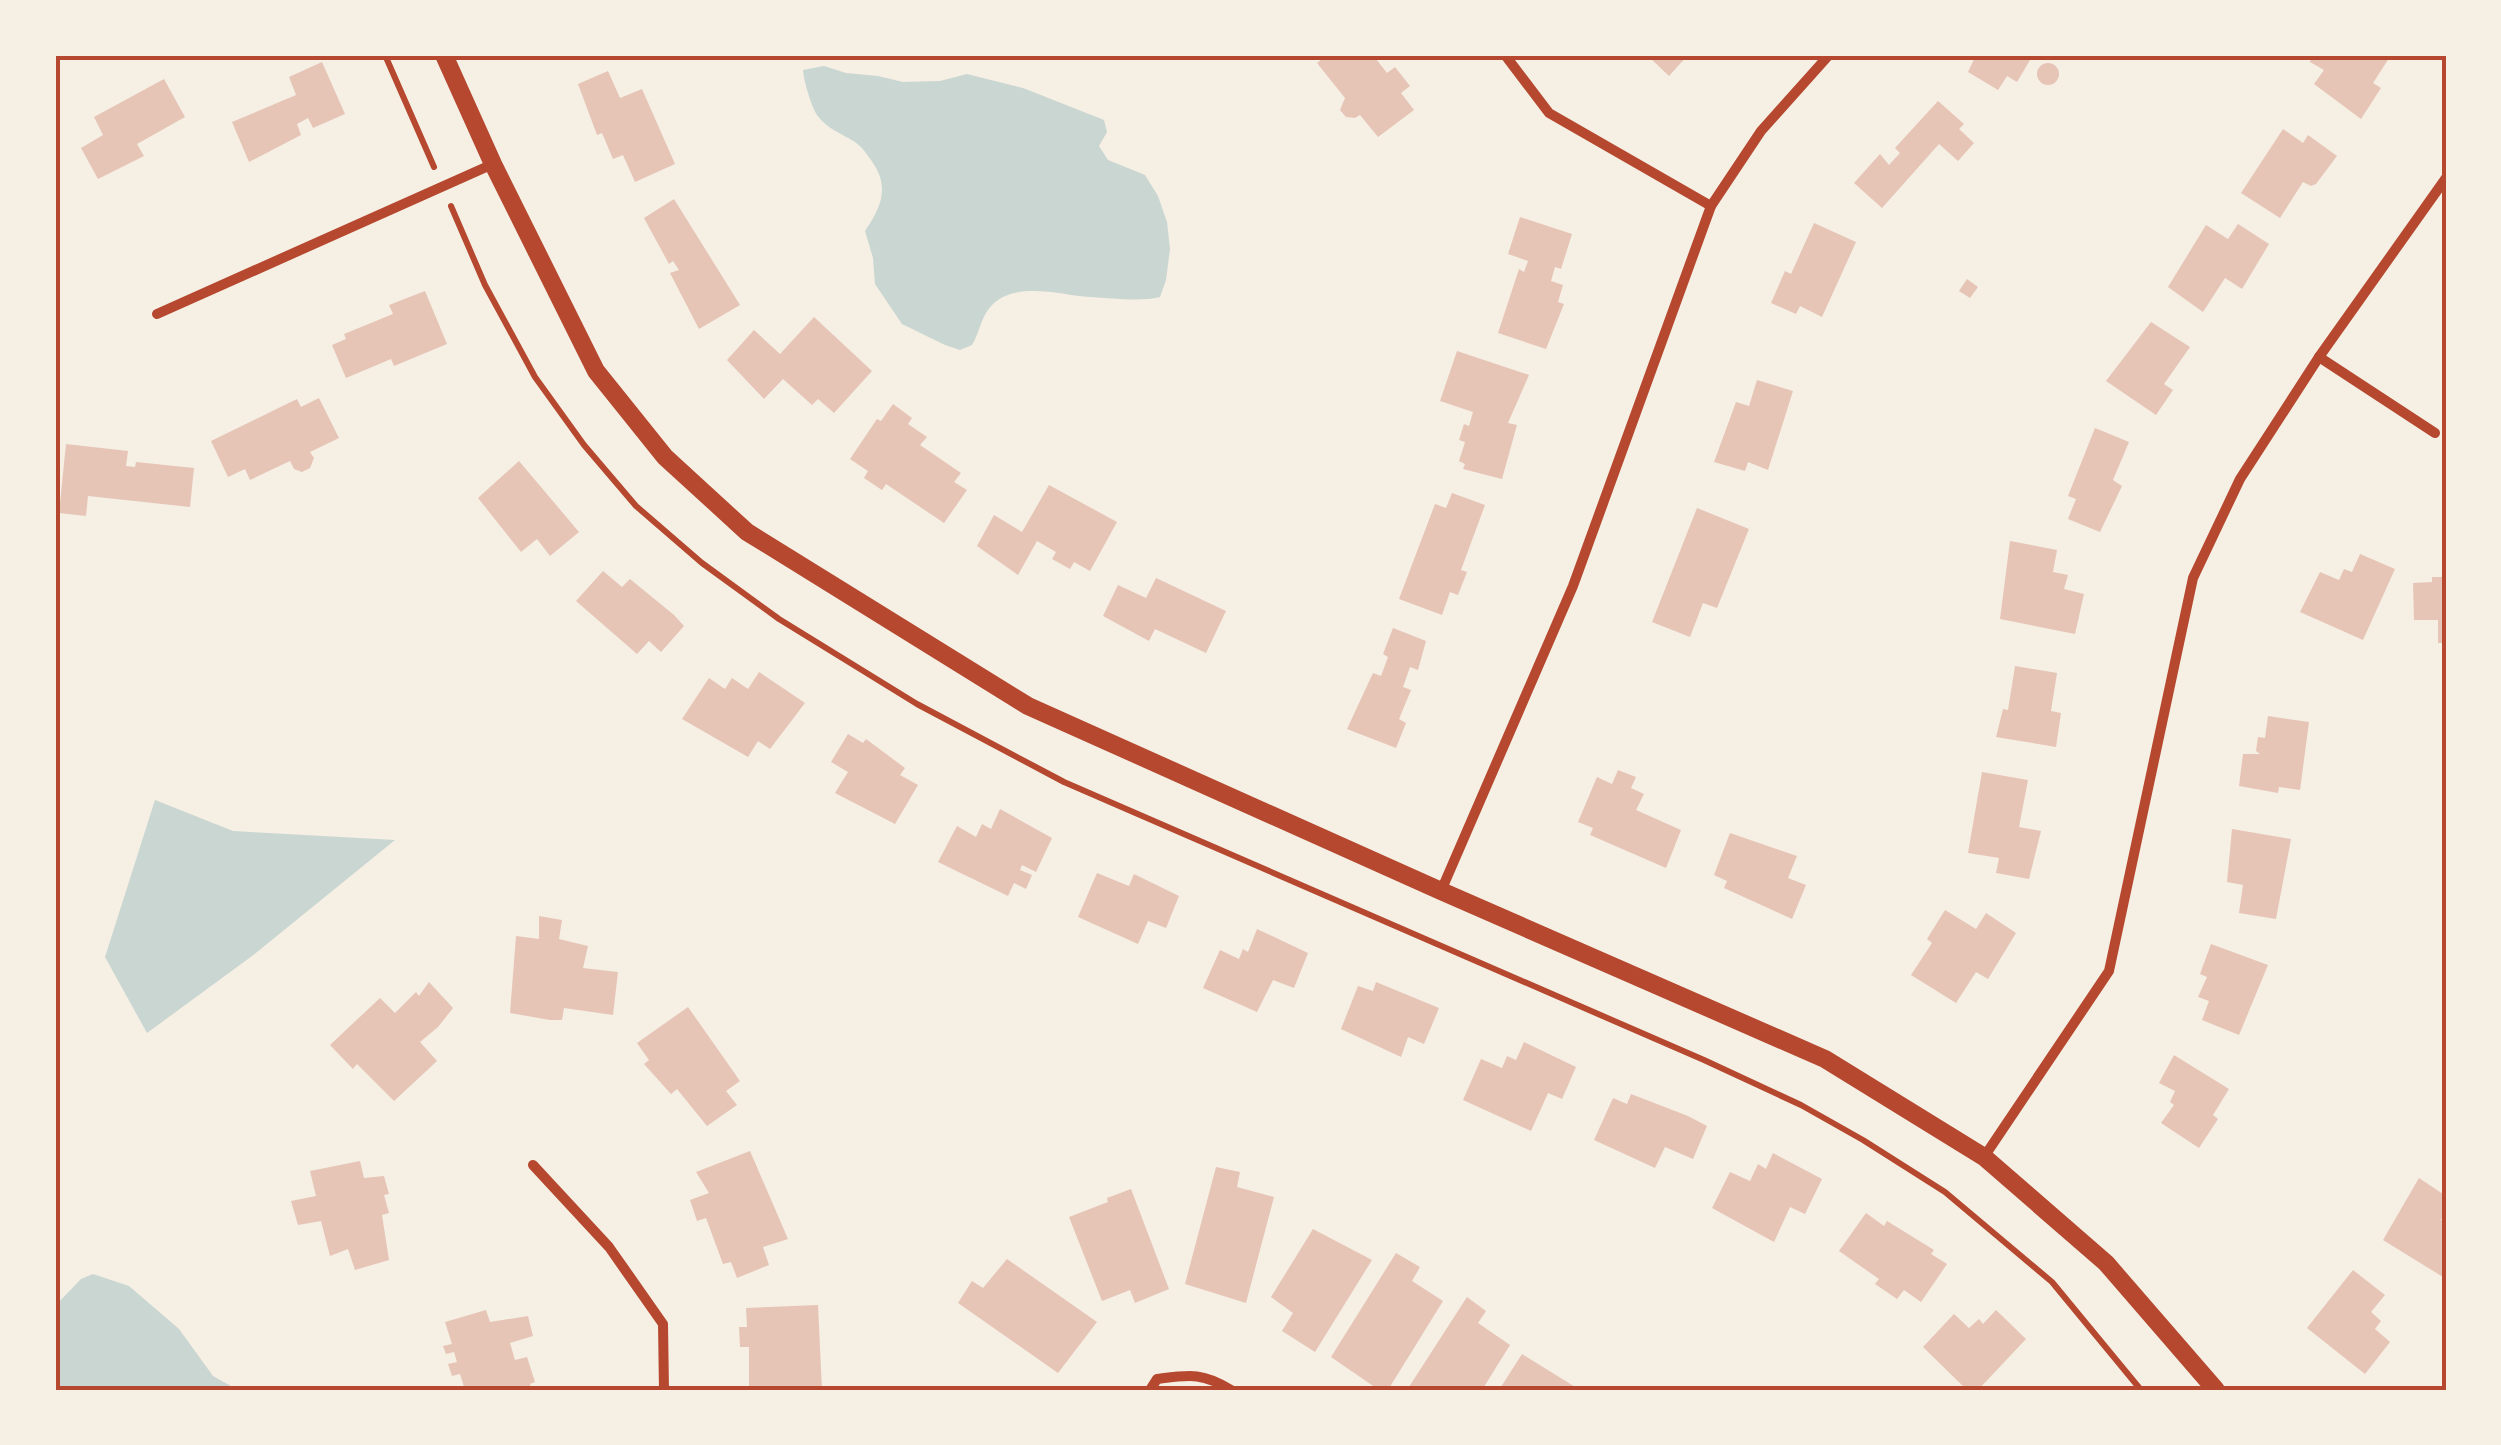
<svg xmlns="http://www.w3.org/2000/svg" width="2501" height="1445" font-family="'Zilla Slab',serif">
  <style>
    .water { fill: #c9d6d2 }
    .building { fill: #e6c5b7 }
    .lines { fill: none; stroke-linecap: round; stroke-linejoin: round }
    .path { stroke: #b5482f; stroke-width: 6 }
    .minor { stroke: #b5482f; stroke-width: 10 }
    .tertiary { stroke: #b5482f; stroke-width: 18 }
    .neatline { fill: none; stroke: #b5482f; stroke-width: 4 }
  </style>
  <rect width="100%" height="100%" fill="#f6efe4"/>
  <g class="water">
    <path d="M824,66L846,73L878,76L903,82L940,81L967,74L1023,88L1104,120L1107,132L1099,146L1108,160L1145,175L1158,196L1167,222L1170,249L1166,280L1160,297C1138,302 1113,298 1090,297C1061,295 1017,281 993,304C981,315 980,332 972,345L960,350L945,345L902,324L875,284L873,258L865,231C882,206 890,186 871,160C866,153 862,147 855,142C842,134 826,128 817,115C811,105 804,82 803,70Z"/>
    <path d="M155,800L233,831L395,840L252,956L147,1033L105,957Z"/>
    <path d="M93,1274L129,1286L179,1329L213,1376L238,1390H55V1306L81,1279Z"/>
  </g>
  <g class="building">
    <path d="M1327,55H1373L1387,73L1395,67L1410,86L1401,93L1414,110L1378,137L1360,115L1355,118L1346,117L1340,110L1345,98L1317,63Z"/>
    <path d="M1647,55H1688L1669,76Z"/>
    <path d="M1976,55H2033L2017,82L2007,76L1998,90L1968,72Z"/>
    <path d="M2311,55H2391L2373,83L2381,88L2361,119L2314,84L2324,70L2310,62Z"/>
    <path d="M322,62L345,114L313,128L308,118L297,124L301,135L249,162L232,122L296,95L289,77Z"/>
    <circle cx="2048" cy="74" r="11"/>
    <path d="M608,71L620,98L642,89L675,164L635,182L623,155L613,159L602,133L597,135L578,84Z"/>
    <path d="M164,79L185,117L137,144L144,156L98,179L81,148L103,135L94,117Z"/>
    <path d="M1938,101L1964,124L1959,129L1974,143L1958,161L1939,144L1882,208L1854,183L1880,154L1889,165L1900,153L1895,148Z"/>
    <path d="M2283,129L2303,143L2308,135L2337,156L2316,184L2311,186L2303,182L2280,218L2241,193Z"/>
    <path d="M674,199L740,305L699,329L670,273L679,270L673,261L669,264L644,218Z"/>
    <path d="M1520,217L1572,234L1561,269L1555,267L1551,281L1563,285L1558,302L1564,304L1546,349L1498,333L1519,269L1524,272L1528,261L1508,254Z"/>
    <path d="M1814,223L1856,242L1822,317L1800,306L1796,314L1771,303L1785,271L1791,274Z"/>
    <path d="M2238,224L2269,244L2242,289L2225,278L2203,312L2168,287L2206,225L2228,239Z"/>
    <path d="M1967,279L1978,287L1970,298L1959,291Z"/>
    <path d="M425,291L447,344L394,366L391,359L346,378L332,345L346,339L344,334L393,314L389,305Z"/>
    <path d="M814,317L872,371L834,413L818,399L812,405L783,379L764,399L727,360L754,330L780,354Z"/>
    <path d="M2151,322L2190,347L2164,384L2173,390L2156,415L2106,381Z"/>
    <path d="M1457,351L1529,375L1508,423L1517,425L1502,479L1463,469L1465,464L1459,461L1465,442L1459,440L1464,424L1469,426L1473,412L1440,401Z"/>
    <path d="M1757,380L1793,391L1768,470L1748,462L1745,471L1714,462L1736,402L1749,406Z"/>
    <path d="M319,398L339,438L310,452L314,458L310,468L302,472L294,469L290,461L250,480L245,469L228,477L211,441L297,399L301,407Z"/>
    <path d="M893,404L912,418L908,424L927,437L920,445L961,473L954,482L967,490L944,523L886,484L882,490L864,478L868,471L850,459L877,419L881,421Z"/>
    <path d="M2095,428L2129,442L2113,480L2122,486L2100,532L2068,519L2076,499L2068,496Z"/>
    <path d="M66,444L128,451L126,466L135,467L136,462L194,468L190,507L88,496L86,516L59,513Z"/>
    <path d="M519,461L579,532L550,556L537,539L521,552L478,498Z"/>
    <path d="M1049,485L1117,522L1090,571L1074,562L1070,569L1052,559L1056,552L1037,541L1018,575L977,546L994,515L1022,532Z"/>
    <path d="M1452,493L1485,505L1461,570L1467,572L1458,595L1450,592L1442,615L1399,599L1435,504L1446,508Z"/>
    <path d="M1697,508L1749,529L1717,608L1703,603L1690,637L1652,622Z"/>
    <path d="M2010,541L2057,550L2053,572L2068,575L2064,589L2084,594L2075,634L2000,619Z"/>
    <path d="M2360,554L2395,569L2363,640L2300,612L2320,572L2339,580L2344,569L2352,572Z"/>
    <path d="M603,571L622,587L630,579L674,615L684,626L661,652L649,641L637,654L576,601Z"/>
    <path d="M2432,577H2446V643H2438V620H2414L2413,583L2432,582Z"/>
    <path d="M1156,578L1226,611L1206,653L1155,629L1149,641L1103,616L1118,585L1146,598Z"/>
    <path d="M1393,628L1426,641L1418,670L1410,667L1403,687L1411,690L1399,719L1406,723L1396,748L1347,729L1373,673L1381,676L1388,657L1383,654Z"/>
    <path d="M2015,666L2057,673L2051,711L2061,713L2056,747L1996,737L2003,709L2008,710Z"/>
    <path d="M759,672L805,703L770,749L758,741L748,757L682,719L709,678L725,689L732,678L748,689Z"/>
    <path d="M2268,716L2309,722L2300,790L2279,787L2278,793L2239,786L2243,754H2260L2256,751L2258,737L2265,738Z"/>
    <path d="M848,734L863,743L866,739L905,768L900,775L918,785L895,824L835,793L848,772L831,762Z"/>
    <path d="M1618,770L1636,777L1631,788L1644,794L1636,810L1681,830L1666,868L1590,835L1593,828L1578,822L1597,777L1612,784Z"/>
    <path d="M1982,772L2028,780L2019,827L2041,831L2029,879L1996,873L1999,858L1968,853Z"/>
    <path d="M1000,809L1052,838L1036,872L1022,865L1020,870L1032,875L1026,889L1014,883L1008,896L938,862L957,826L976,837L982,824L991,829Z"/>
    <path d="M2232,829L2291,839L2276,919L2239,913L2243,885L2227,882Z"/>
    <path d="M1730,833L1797,856L1788,878L1806,885L1792,919L1724,888L1727,881L1714,875Z"/>
    <path d="M1097,873L1129,886L1134,874L1179,896L1166,928L1148,921L1138,944L1078,917Z"/>
    <path d="M1945,910L1976,929L1986,913L2016,933L1988,979L1976,972L1956,1003L1911,975L1932,943L1927,939Z"/>
    <path d="M539,916L562,920L559,939L588,946L583,968L618,972L613,1015L564,1008L562,1020H550L510,1013L516,936L539,939Z"/>
    <path d="M1257,929L1308,953L1294,988L1273,980L1257,1012L1203,988L1220,950L1239,959L1243,949L1248,952Z"/>
    <path d="M2211,944L2268,965L2239,1035L2202,1020L2209,1001L2198,997L2207,977L2200,974Z"/>
    <path d="M429,982L453,1008L438,1027L420,1042L437,1061L394,1101L357,1064L353,1069L330,1045L380,998L395,1013L416,992L419,996Z"/>
    <path d="M1376,982L1439,1008L1424,1044L1408,1037L1401,1057L1341,1029L1358,986L1373,991Z"/>
    <path d="M688,1007L740,1081L726,1091L737,1105L707,1126L677,1089L671,1094L644,1064L649,1060L637,1043Z"/>
    <path d="M1524,1042L1576,1067L1562,1099L1548,1093L1531,1131L1463,1100L1481,1059L1502,1068L1507,1056L1516,1060Z"/>
    <path d="M2174,1055L2229,1089L2213,1115L2218,1119L2199,1148L2161,1123L2174,1105L2170,1102L2175,1091L2159,1083Z"/>
    <path d="M1631,1094L1688,1116L1707,1126L1693,1159L1665,1147L1655,1168L1594,1140L1613,1098L1627,1104Z"/>
    <path d="M750,1151L788,1239L763,1247L769,1265L737,1278L731,1262L723,1264L706,1218L697,1221L690,1200L709,1193L696,1172Z"/>
    <path d="M1773,1153L1822,1179L1805,1214L1790,1207L1774,1242L1712,1208L1730,1172L1750,1181L1758,1164L1766,1169Z"/>
    <path d="M360,1161L364,1178L384,1176L389,1194L384,1195L389,1213L382,1215L389,1260L355,1270L348,1249L330,1256L321,1221L298,1225L291,1201L316,1196L310,1171Z"/>
    <path d="M1216,1167L1240,1172L1237,1187L1274,1197L1246,1303L1185,1284Z"/>
    <path d="M2419,1178L2446,1196V1211L2441,1220L2446,1223V1272L2443,1277L2383,1240Z"/>
    <path d="M1131,1189L1169,1289L1135,1303L1130,1290L1102,1301L1069,1217L1108,1202L1107,1198Z"/>
    <path d="M1866,1213L1884,1226L1887,1221L1934,1250L1931,1254L1947,1264L1921,1302L1904,1290L1897,1299L1875,1284L1879,1279L1839,1251Z"/>
    <path d="M1313,1229L1372,1260L1315,1352L1282,1331L1293,1313L1271,1297Z"/>
    <path d="M1396,1253L1420,1267L1412,1281L1443,1301L1388,1390H1379L1331,1357Z"/>
    <path d="M1007,1259L1097,1322L1058,1373L958,1303L972,1281L983,1288Z"/>
    <path d="M2353,1270L2385,1295L2371,1312L2381,1321L2375,1329L2390,1342L2365,1374L2307,1328Z"/>
    <path d="M1467,1297L1486,1311L1478,1323L1510,1345L1482,1390H1407Z"/>
    <path d="M818,1305L822,1390H749V1347H740L739,1327H747L746,1308Z"/>
    <path d="M486,1310L490,1322L528,1316L533,1336L510,1343L515,1360L527,1357L535,1382L530,1384L532,1390H465L460,1374L452,1376L448,1364L457,1362L454,1352L446,1354L443,1346L452,1344L445,1322Z"/>
    <path d="M1996,1310L2026,1339L1978,1390H1967L1923,1347L1954,1314L1969,1328L1979,1319L1983,1324Z"/>
    <path d="M1522,1354L1580,1390H1499Z"/>
  </g>
  <g class="lines">
    <g class="path">
      <path d="M385,55L434,167"/>
      <path d="M451,206L485,285L535,377L584,445L636,506L702,563L779,619L917,704L1064,782L1704,1060L1801,1105L1863,1140L1945,1192L2052,1282L2141,1390"/>
    </g>
    <g class="minor">
      <path d="M1505,55L1549,113L1711,206"/>
      <path d="M157,314L493,164"/>
      <path d="M2319,357L2435,433"/>
      <path d="M1441,891L1573,586L1711,206L1761,131L1829,55"/>
      <path d="M1984,1157L2109,971L2193,578L2240,479L2319,357L2446,178"/>
      <path d="M533,1165L609,1247L663,1324L664,1390"/>
      <path d="M1150,1390L1157,1379C1189,1375 1202,1372 1231,1390"/>
    </g>
    <path class="tertiary" d="M444,55L493,164L596,371L665,457L747,532L1028,706L1441,891L1825,1059L1984,1157L2106,1263L2216,1390"/>
  </g>
  <rect width="2501" height="1445" fill="none" stroke="#f6efe4" stroke-width="115"/>
  <rect x="58" y="58" width="2386" height="1330" class="neatline"/>
</svg>
